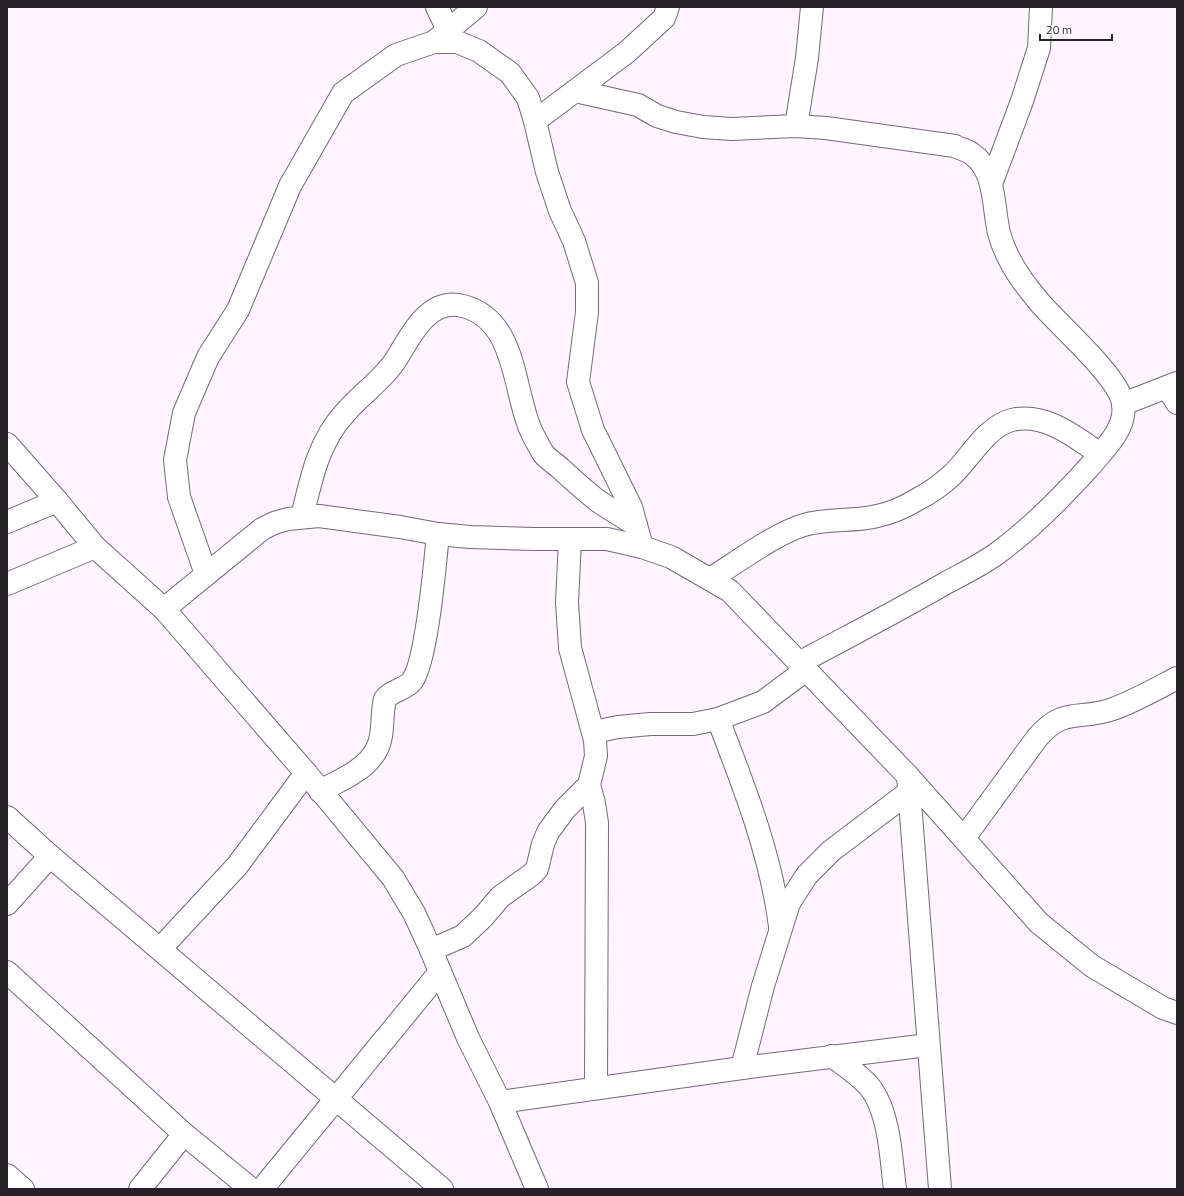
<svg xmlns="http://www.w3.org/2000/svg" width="1184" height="1196" font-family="'Titillium Web',sans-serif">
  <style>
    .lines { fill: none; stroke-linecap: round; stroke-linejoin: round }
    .minor-casing { stroke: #76677a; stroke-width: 24 }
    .minor { stroke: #fff; stroke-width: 22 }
  </style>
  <rect width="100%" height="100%" fill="#fcf5fd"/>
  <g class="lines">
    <g class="minor-casing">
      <g id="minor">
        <path d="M437,7L448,30"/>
        <path d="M434,42L476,7"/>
        <path d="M575,91L638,105L657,116L676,122L703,127L732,129L796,126L826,128L955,146C960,149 967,150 972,154C996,170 993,208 999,233C1003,248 1013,267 1022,280C1028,288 1034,296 1041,304C1059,325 1120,378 1123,404C1127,428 1105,448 1091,465C1063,496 1033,527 999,552C982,565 962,574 944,584C896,612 847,637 799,663"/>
        <path d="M535,121L627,52L664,18L668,7"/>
        <path d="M796,126L807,58L812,7"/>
        <path d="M991,184L1022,101L1039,48L1041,7"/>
        <path d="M1167,387L1177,403"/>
        <path d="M1123,404L1177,383"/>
        <path d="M7,444L57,501L95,547L164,609L306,773L393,878L414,913L431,950L468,1038L500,1102L537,1189"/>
        <path d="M302,517C311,480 318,442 345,413C361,394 384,379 397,358C411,335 429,297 463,306C514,319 513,382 528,423C531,433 538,444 543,453C547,459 556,464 561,469C573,480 585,491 598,501C610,509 623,517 636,525"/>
        <path d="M7,522L57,501"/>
        <path d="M206,574L179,497L175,460L184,413L208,357L238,310L290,186L343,93L396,55L434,42H457L479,51L510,73L528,98L535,121L547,172L560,211L574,241L587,283V312L578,382L593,430L631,507L642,547"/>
        <path d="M710,579C736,563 776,533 804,525C828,518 853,522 877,516C892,513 905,507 918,499C930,493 941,485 951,476C970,459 985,427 1012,420C1045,412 1075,437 1100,454"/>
        <path d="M7,584L95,547"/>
        <path d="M164,609L262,529L274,523L288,519L319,516L400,527L438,534L470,537L535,539H607L642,547L671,557L730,591L908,776L1039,923L1092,966L1163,1008L1177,1013"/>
        <path d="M718,719C744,786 771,855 780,926"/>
        <path d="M594,732L618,727L650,724H693L718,719L763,702L806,670"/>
        <path d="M908,776L940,1189"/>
        <path d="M589,785L594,803L597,823L596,1088"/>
        <path d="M320,791C344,778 376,767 381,736C383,724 382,711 385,699C392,690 405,690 412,681C427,661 435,563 438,534"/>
        <path d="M7,817L50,856L442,1189"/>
        <path d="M964,838L1037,738C1064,706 1080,721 1113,709C1135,701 1156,689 1177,678"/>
        <path d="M7,904L50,856"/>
        <path d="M160,949L237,866L306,773"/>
        <path d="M431,950L463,936L484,916L500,897L531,875L537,869L543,844L548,832L565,809L589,785L596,756L595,740L570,648L567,603L570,539"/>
        <path d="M7,972L184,1134L251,1189"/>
        <path d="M832,1056C845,1066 863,1077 872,1090C890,1116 891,1159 895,1189"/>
        <path d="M742,1068L763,986L789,903L807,875L831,851L909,792"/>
        <path d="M500,1102L742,1068L928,1045"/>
        <path d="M7,1175L23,1189"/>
        <path d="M140,1189L184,1134"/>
        <path d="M262,1189L440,972"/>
      </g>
    </g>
    <use href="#minor" class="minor"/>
  </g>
  <rect width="1184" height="1196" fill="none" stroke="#262027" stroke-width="16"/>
  <path d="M1040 34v6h72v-6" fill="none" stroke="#262027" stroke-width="2"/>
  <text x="1046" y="34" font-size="12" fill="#262027" stroke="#ffffff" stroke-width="3" paint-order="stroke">20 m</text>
</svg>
